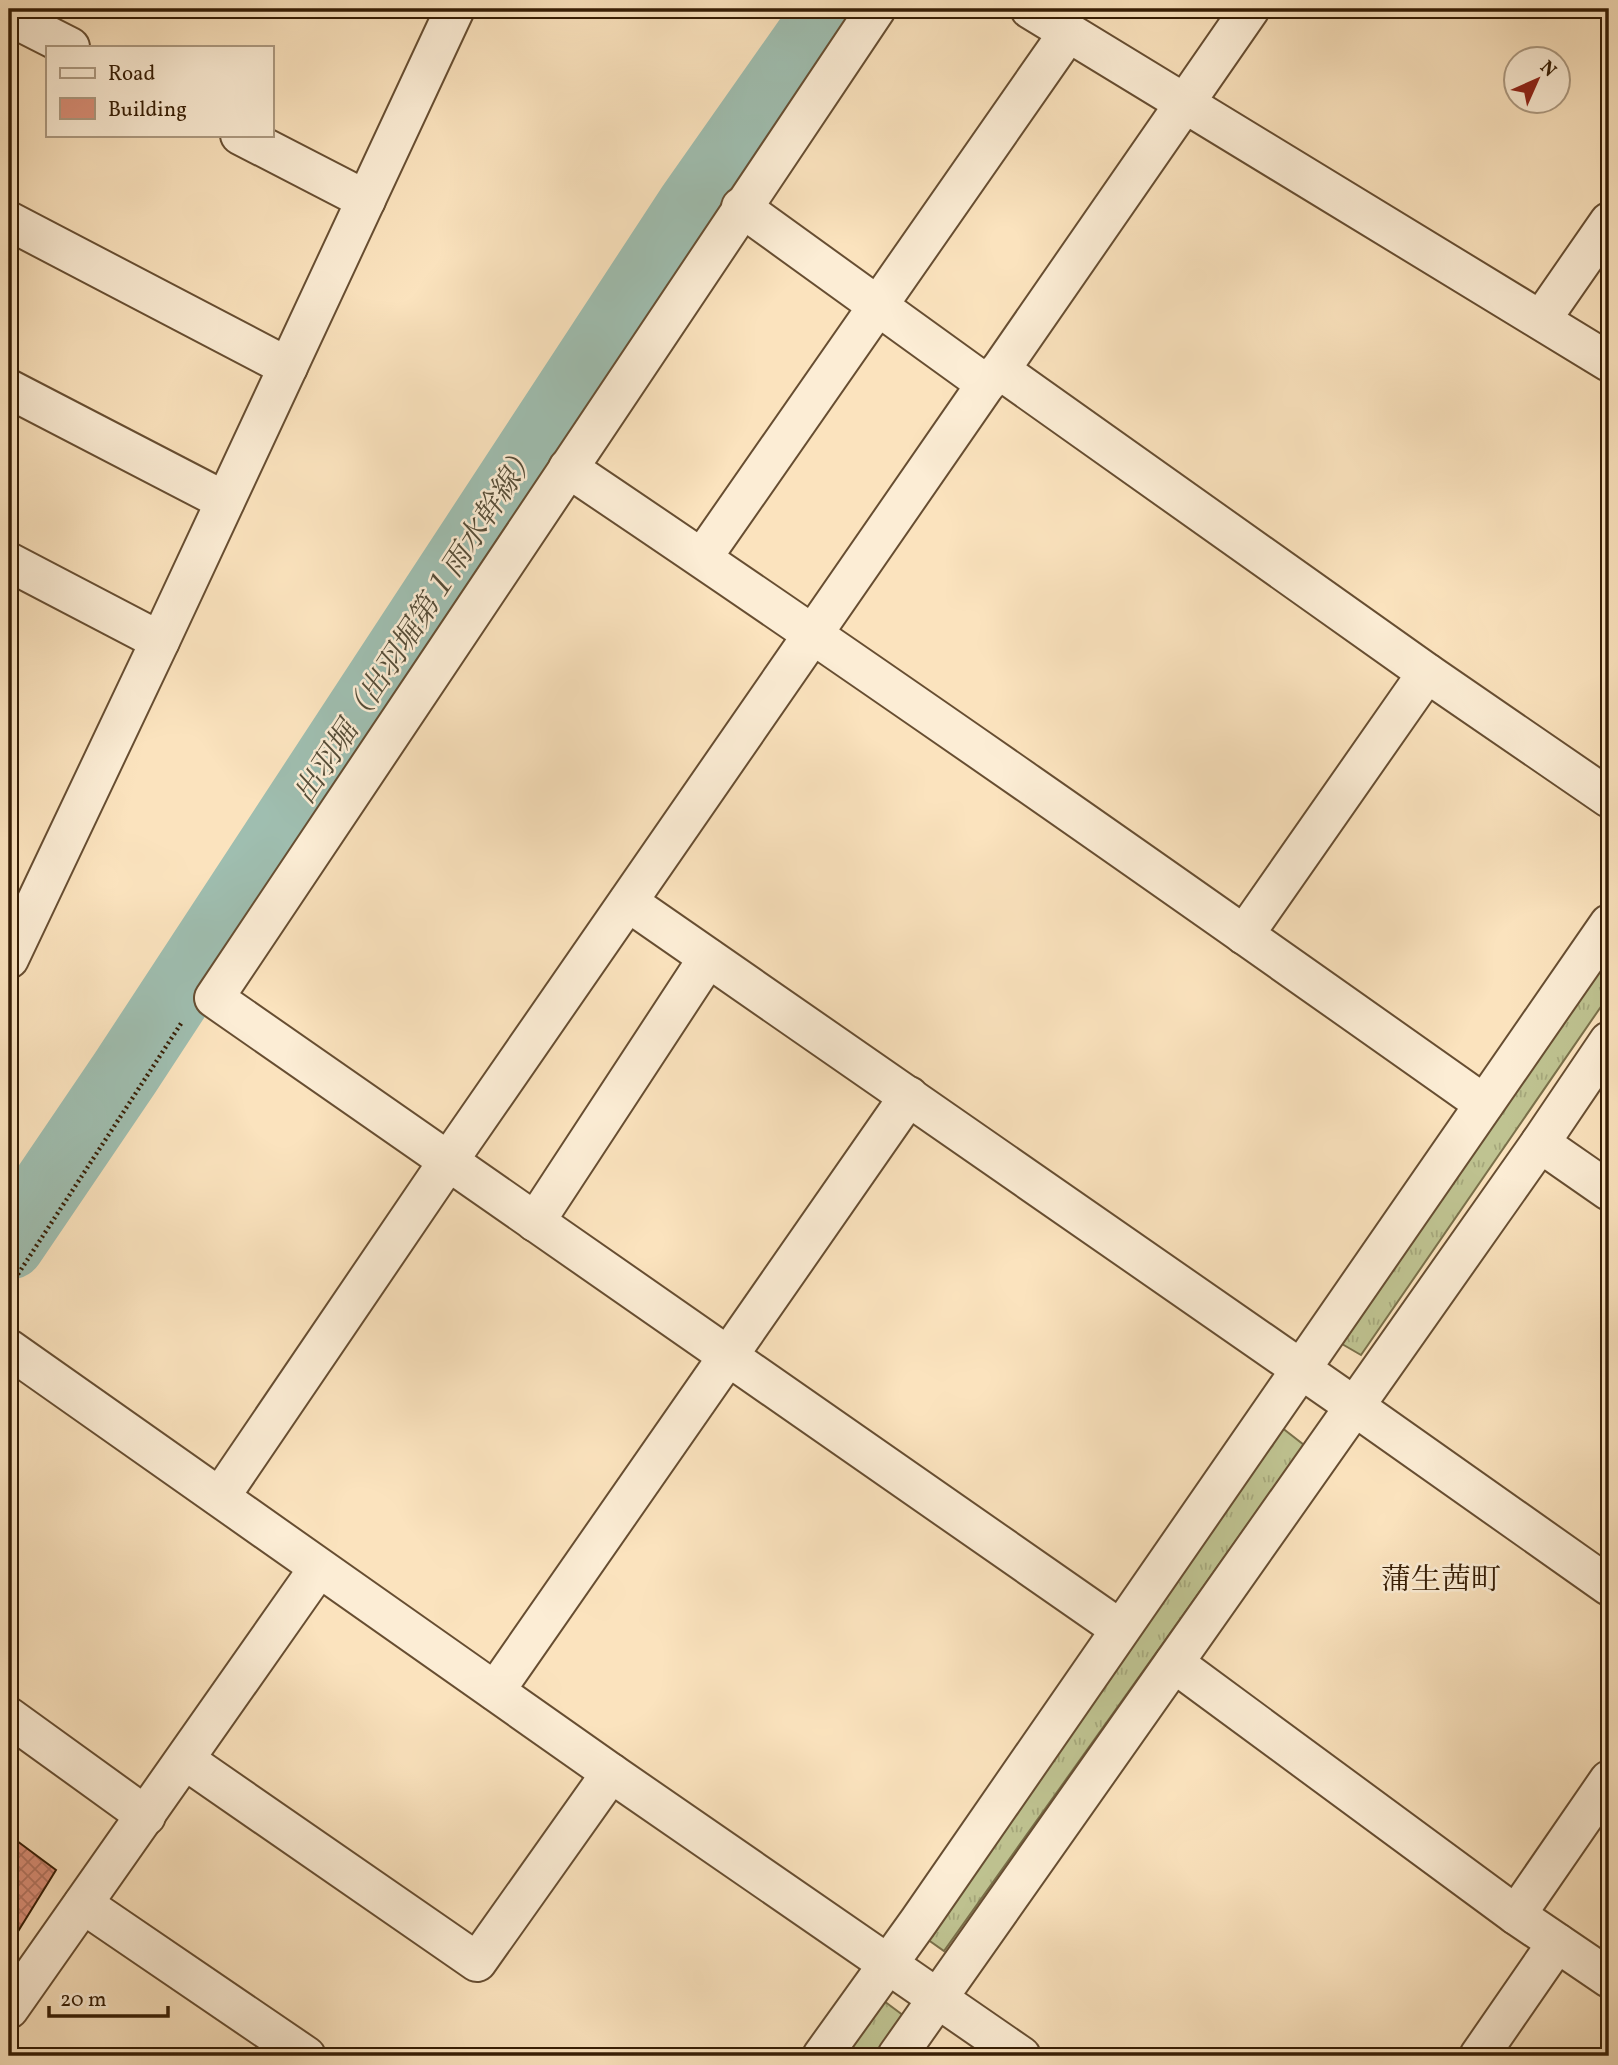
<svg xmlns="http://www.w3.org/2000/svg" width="1618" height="2065" font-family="Vollkorn,'Noto Serif JP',serif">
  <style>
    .grass { fill: url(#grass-tufts); stroke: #7a704a; stroke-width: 2 }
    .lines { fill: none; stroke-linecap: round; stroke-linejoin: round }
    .river { stroke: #9fbeb0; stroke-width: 72 }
    .building { fill: url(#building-cross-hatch); stroke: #361d04; stroke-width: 2 }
    .minor-casing { stroke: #674e32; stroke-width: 42 }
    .path { stroke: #361d04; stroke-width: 4.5; stroke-dasharray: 2 3.5; stroke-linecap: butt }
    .minor { stroke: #fcedd5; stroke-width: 38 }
    .labels { text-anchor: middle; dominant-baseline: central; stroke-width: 5; stroke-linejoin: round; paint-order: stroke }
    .water-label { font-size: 30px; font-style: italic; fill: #564d38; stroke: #fcedd5 }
    .neighbourhood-label { font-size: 30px; fill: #361d04; stroke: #fcedd5 }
  </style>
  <defs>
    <pattern id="grass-tufts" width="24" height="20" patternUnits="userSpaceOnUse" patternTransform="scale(1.75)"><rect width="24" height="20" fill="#bfc391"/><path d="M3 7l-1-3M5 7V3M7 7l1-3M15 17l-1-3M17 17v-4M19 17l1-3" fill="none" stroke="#a5a77b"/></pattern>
    <pattern id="building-cross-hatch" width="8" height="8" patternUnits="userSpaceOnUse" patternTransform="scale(1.75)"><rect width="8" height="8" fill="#da8f78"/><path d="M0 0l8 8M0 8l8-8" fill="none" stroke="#b27460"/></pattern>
  </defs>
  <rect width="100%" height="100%" fill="#fbe3be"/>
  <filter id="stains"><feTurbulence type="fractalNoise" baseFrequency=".00286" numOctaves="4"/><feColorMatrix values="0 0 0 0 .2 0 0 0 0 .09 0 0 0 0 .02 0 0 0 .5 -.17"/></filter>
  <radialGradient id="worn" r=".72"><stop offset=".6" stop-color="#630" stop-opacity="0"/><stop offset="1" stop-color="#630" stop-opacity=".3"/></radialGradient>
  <g class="grass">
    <path d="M1609,957V995L1361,1355L1342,1344Z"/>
    <path d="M1281,1427L1304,1445L944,1951L927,1939Z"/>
    <path d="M884,2001L904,2016L876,2056H846Z"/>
  </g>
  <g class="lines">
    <path class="river" d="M9,1244L125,1073L692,207L831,9"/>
  </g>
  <path class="building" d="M9,1835L56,1870L9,1946Z"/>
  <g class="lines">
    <g class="minor-casing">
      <g id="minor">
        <path d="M876,9L214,998L1120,1629"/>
        <path d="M1030,9L1609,362"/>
        <path d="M9,16L70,47"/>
        <path d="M240,135L366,200"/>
        <path d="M741,207L986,384"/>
        <path d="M9,221L288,367"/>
        <path d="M1541,320L1609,222"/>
        <path d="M1000,370L1427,673L1609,798"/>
        <path d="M9,389L225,501"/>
        <path d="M568,468C876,675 1180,889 1484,1104"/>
        <path d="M702,558L1068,33"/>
        <path d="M9,562L160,641"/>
        <path d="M628,902L1354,1406L1609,1586"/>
        <path d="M1244,935L1427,673"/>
        <path d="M9,959L160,641L455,9"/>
        <path d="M1540,1143L1609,1191"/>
        <path d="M535,1222L708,958"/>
        <path d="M9,1349L611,1773L1021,2056"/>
        <path d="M220,1497L449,1160L986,384L1000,370L1250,9"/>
        <path d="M1174,1663L1516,1915L1609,1978"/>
        <path d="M495,1691L909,1096"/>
        <path d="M9,1717L146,1816"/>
        <path d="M185,1760L477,1962L611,1773"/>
        <path d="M83,1904L306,2056"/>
        <path d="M1516,1915L1609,1780"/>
        <path d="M9,2009L318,1569"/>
        <path d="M822,2056L919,1921L1609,924"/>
        <path d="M897,2056L1540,1143L1609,1041"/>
        <path d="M1479,2056L1557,1943"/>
      </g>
    </g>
    <path class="path" d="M9,1288L182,1022"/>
    <use href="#minor" class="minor"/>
  </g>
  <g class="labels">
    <g class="water-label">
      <text transform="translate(417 625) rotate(-57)">出羽堀（出羽堀第１雨水幹線）</text>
    </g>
    <g class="neighbourhood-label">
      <text x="1441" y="1581">蒲生茜町</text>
    </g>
  </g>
  <rect width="1618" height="2065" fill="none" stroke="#fbe3be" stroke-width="35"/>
  <rect x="10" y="10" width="1597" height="2044" fill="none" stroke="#361d04" stroke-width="3.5"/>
  <rect x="18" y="18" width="1583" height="2030" fill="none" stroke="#361d04" stroke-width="2"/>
  <rect x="46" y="46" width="228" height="91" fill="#fcedd5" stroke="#ad9a81" stroke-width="2"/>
  <rect x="60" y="68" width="35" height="10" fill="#fcedd5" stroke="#ad9a81" stroke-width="2"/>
  <text x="108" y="80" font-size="21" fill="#361d04">Road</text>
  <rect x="60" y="98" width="35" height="21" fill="#da8f78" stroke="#ad9a81" stroke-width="2"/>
  <text x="108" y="116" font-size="21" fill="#361d04">Building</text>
  <g transform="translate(1537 80) rotate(45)"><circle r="33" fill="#fcedd5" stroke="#ad9a81" stroke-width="2"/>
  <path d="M0-5L12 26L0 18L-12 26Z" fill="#8f2418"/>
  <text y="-10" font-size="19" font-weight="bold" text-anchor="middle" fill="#361d04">N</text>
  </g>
  <path d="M49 2006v10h119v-10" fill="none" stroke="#361d04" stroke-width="3.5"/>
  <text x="60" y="2006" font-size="21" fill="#361d04" stroke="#fcedd5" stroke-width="5" paint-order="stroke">20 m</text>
  <rect width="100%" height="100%" filter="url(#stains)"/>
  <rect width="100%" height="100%" fill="url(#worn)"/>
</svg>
